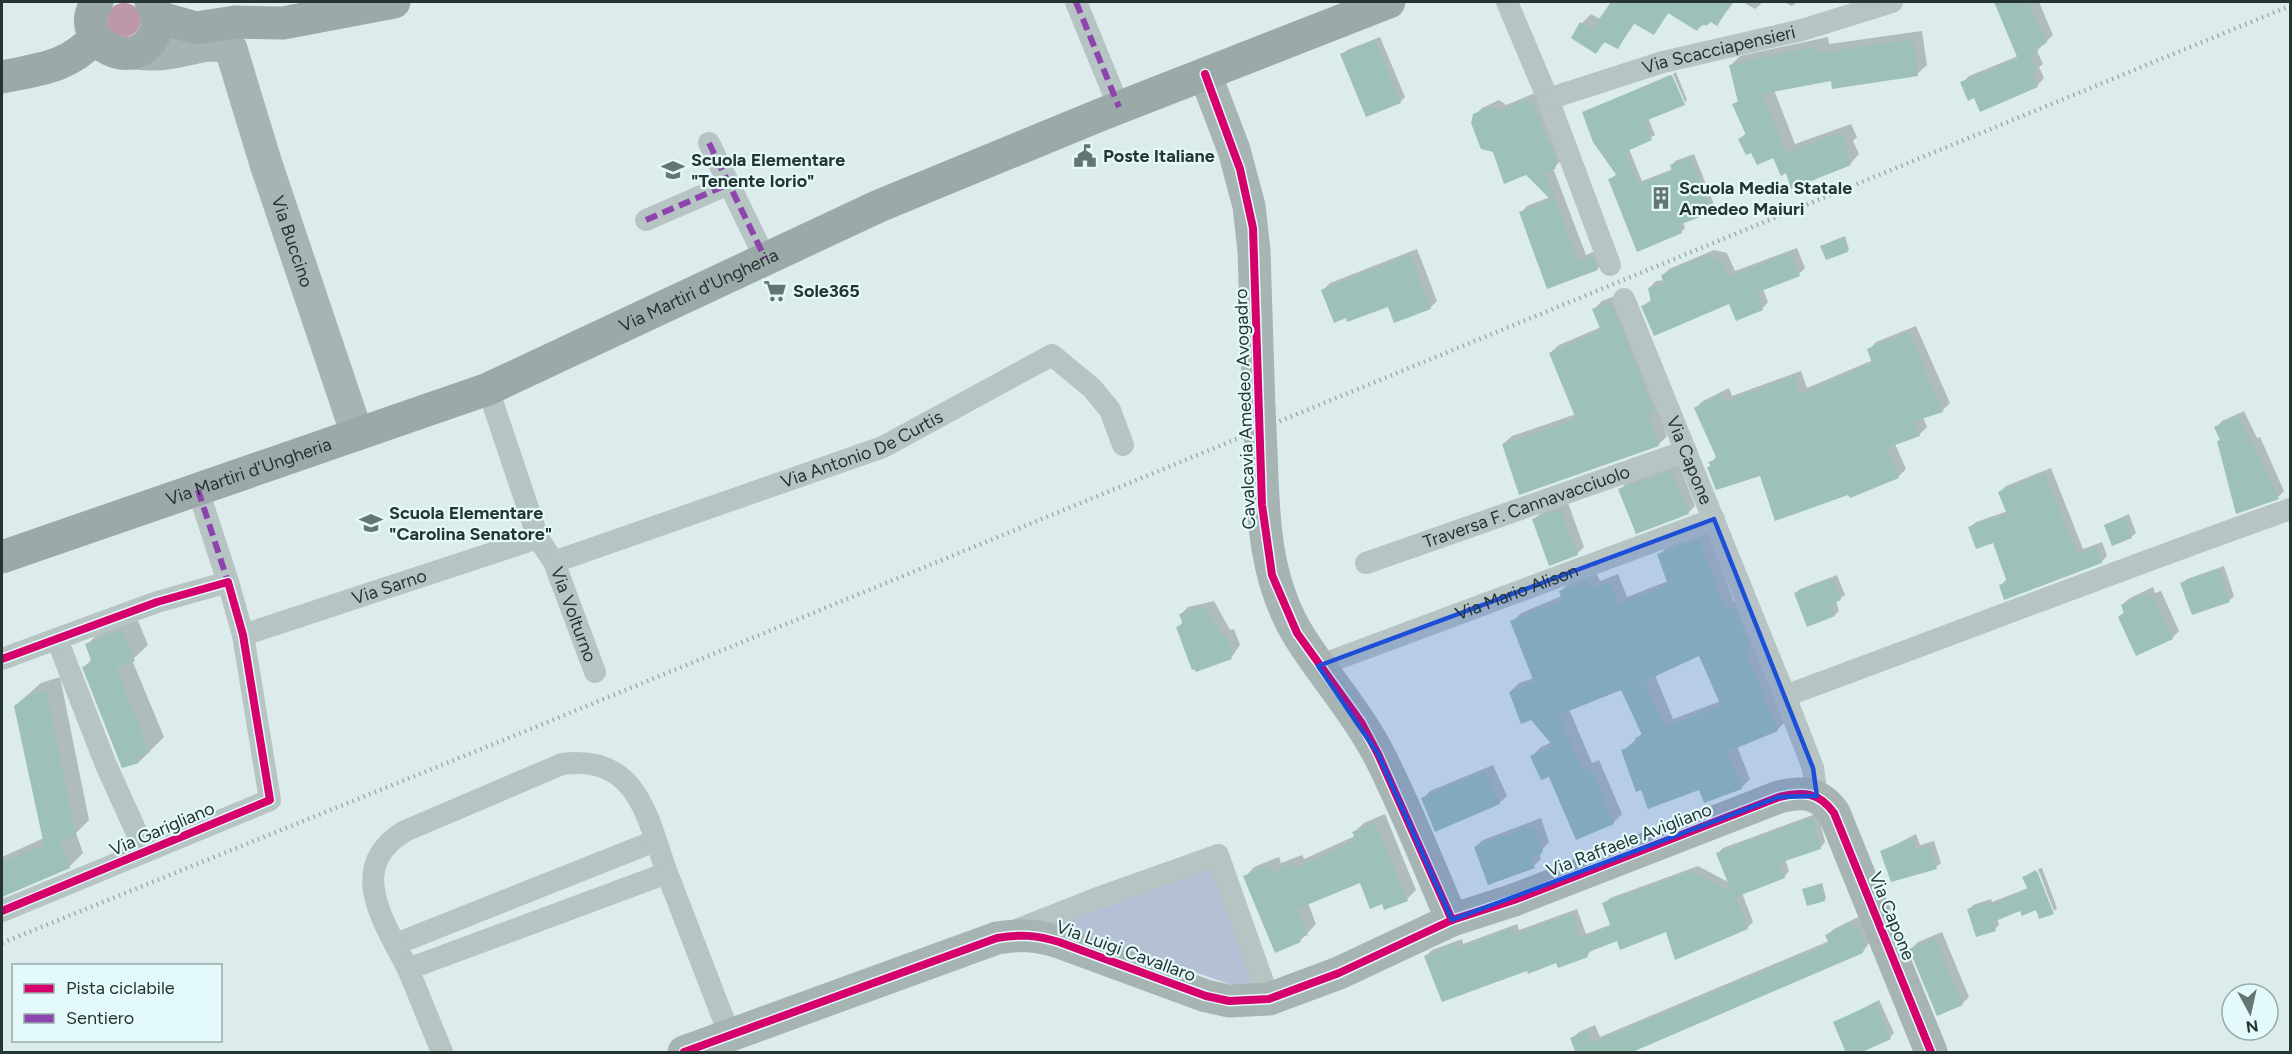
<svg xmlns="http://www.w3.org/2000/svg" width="2292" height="1054" font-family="Figtree,sans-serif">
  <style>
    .green { fill: #b6c0d4 }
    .water { fill: #bd98ab }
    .shadow { fill: #0003; fill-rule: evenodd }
    .building { fill: #9dc0b9; fill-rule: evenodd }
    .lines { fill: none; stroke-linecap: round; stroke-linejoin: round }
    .street { stroke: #b6c4c4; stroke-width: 22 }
    .secondary { stroke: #a6b5b4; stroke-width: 33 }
    .primary { stroke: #9ba9a8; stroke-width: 33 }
    .rail { stroke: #a0abac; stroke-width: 4.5; stroke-dasharray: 1.5 4.5; stroke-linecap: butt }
    .secondary-bridge { stroke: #a6b5b4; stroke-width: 33 }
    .quiet { stroke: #8e44ad; stroke-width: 6; stroke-dasharray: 12 6; stroke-linecap: butt }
    .cycleway-casing { stroke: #e3f9fa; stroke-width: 11 }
    .cycleway { stroke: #d6006c; stroke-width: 8 }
    .marked { fill: #1d4ed8; fill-opacity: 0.2; stroke: #1d4ed8; stroke-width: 4.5; stroke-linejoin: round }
    .labels { text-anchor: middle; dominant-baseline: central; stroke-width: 4.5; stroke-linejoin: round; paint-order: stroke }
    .street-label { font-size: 18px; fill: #253532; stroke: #e3f9fa }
    .poi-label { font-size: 18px; font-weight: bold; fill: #253532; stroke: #e3f9fa; text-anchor: start }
  </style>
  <rect width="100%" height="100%" fill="#dcebec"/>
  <path class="green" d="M1215,866L1258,986L1229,984L1056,925Z"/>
  <circle class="water" cx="124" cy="20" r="17"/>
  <g class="shadow">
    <path d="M1612,2H1677L1653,33L1635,23L1618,47L1606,41L1595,52L1582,23L1591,14L1600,19Z"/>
    <path d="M1682,2H1734L1717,24L1711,20L1697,29L1673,14Z"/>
    <path d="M1743,2H1763L1755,9Z"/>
    <path d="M1784,2H1797L1792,6Z"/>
    <path d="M1996,2H2039L2053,35L2037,51L2043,64L2039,67L2044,78L2037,86L1975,97L1962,83L1969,76L2018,56Z"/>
    <path d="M1922,31L1927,65L1917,74L1832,79L1774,90L1795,144L1851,124L1857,137L1853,141L1859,154L1850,164L1786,171L1774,156L1752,151L1740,139L1746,133L1734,105L1739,100L1730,66L1740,56L1828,37L1829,44Z"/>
    <path d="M1380,37L1405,97L1400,102L1342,55L1347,50Z"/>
    <path d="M1676,72L1687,100L1685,102L1673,74Z"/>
    <path d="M1670,75L1683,104L1648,118L1655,135L1629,149L1642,181L1673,169L1672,165L1675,161L1694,154L1715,207L1683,222L1685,228L1681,232L1610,179L1617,174L1584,112Z"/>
    <path d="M1535,93L1562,160L1553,168L1586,255L1599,249L1604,262L1597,269L1548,287L1520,213L1527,206L1550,197L1526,174L1494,151L1475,115L1482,108L1499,100L1506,105Z"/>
    <path d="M1845,236L1849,249L1847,251L1822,246Z"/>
    <path d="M1797,248L1805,268L1799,274L1763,289L1768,302L1762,309L1730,302L1643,306L1652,299L1649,288L1656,281L1664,280L1663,275L1669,269L1714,250L1727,253L1735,271Z"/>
    <path d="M1417,249L1437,301L1430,308L1323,290L1330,283Z"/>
    <path d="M1620,294L1667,436L1658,445L1503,444L1512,436L1576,414L1550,353L1559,345L1601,327L1593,310L1602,301Z"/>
    <path d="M1916,326L1950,403L1942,411L1923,417L1927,427L1919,435L1895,444L1906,469L1898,477L1776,519L1761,474L1709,467L1717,455L1695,408L1703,401L1729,388L1732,396L1801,371L1807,388L1873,360L1869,350L1876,342Z"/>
    <path d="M2244,411L2257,438L2260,437L2284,491L2278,497L2237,512L2221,439L2216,427L2222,421Z"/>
    <path d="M1679,464L1695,506L1688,513L1620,490L1627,482Z"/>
    <path d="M2051,468L2083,549L2102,542L2107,556L2101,562L2001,585L2007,579L1994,541L1970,527L1976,522L2008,511L2000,492L2006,486Z"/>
    <path d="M1568,503L1584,547L1577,554L1533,520L1541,513Z"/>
    <path d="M2129,514L2136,533L2131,537L2105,525Z"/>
    <path d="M1708,531L1734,602L1743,599L1786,721L1777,730L1737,746L1750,779L1741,788H1700L1623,751L1643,733L1622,688L1569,709L1592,763L1599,760L1622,814L1613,823L1549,775L1532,756L1541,747L1552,742L1510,692L1519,683L1534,678L1512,622L1521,613L1562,596L1561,591L1570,582L1596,572L1600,581L1618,574L1627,597L1668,581L1659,555L1668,546ZM1700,654L1721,701L1673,719L1655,675Z"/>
    <path d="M2224,566L2234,596L2230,600L2193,613L2182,583L2187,579Z"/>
    <path d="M1837,575L1845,595L1836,601L1839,611L1835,615L1796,593L1800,589Z"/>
    <path d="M2153,587L2155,593L2161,591L2179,631L2172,638L2119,617L2125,611L2122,605L2130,598Z"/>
    <path d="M1214,601L1230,630L1234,629L1240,645L1231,658L1178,627L1184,621L1181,614L1188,607Z"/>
    <path d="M136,616L148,645L132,660L164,737L139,762L123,766L84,667L92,659L87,645L101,630Z"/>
    <path d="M60,677L89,820L76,833L83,853L69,867L2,895V857L44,838L15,706L41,683Z"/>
    <path d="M1493,765L1507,796L1499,803L1423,799L1430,791Z"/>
    <path d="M1818,813L1825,842L1820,848L1785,859L1789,871L1784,877L1742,893L1753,922L1747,928L1667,930L1617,940L1592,949L1587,956L1528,969L1426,956L1432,950L1462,939L1463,944L1517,924L1519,930L1577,909L1586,934L1612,924L1604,904L1610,898L1698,866L1730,883L1718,853L1723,848Z"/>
    <path d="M1385,814L1416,890L1407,899L1383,902L1360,881L1308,903L1316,924L1300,941L1245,877L1254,867L1279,857L1281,863L1302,855L1304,859L1355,836L1354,832L1364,823Z"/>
    <path d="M1541,818L1549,842L1539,853L1541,859L1534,866L1475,847L1483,840Z"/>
    <path d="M1916,834L1920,845L1934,841L1941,863L1936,867L1881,852Z"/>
    <path d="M2042,868L2057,908L2054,911L2038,869Z"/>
    <path d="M2035,870L2052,912L2037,908L2021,909L1997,918L1999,925L1995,929L1969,910L1973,905L1991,899L1992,902L2028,888L2024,877Z"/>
    <path d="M1822,883L1826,898L1825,900L1804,889Z"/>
    <path d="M1858,917L1861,923L1865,921L1873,937L1863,952L1626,1052L1571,1039L1579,1032L1595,1025L1600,1037L1829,941L1826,936L1834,929Z"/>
    <path d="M1942,932L1969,997L1962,1004L1911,949L1918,942Z"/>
    <path d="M1879,1000L1894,1033L1890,1037L1835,1023Z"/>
  </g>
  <g class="building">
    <path d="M1611,2H1732L1717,26L1711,22L1706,26L1702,23L1697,31L1668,13L1654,35L1633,23L1618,49L1604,42L1596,54L1571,38L1580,22L1592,29Z"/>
    <path d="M1994,2H2029L2047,43L2036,48L2038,52L2030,56L2037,72L2032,74L2038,87L1980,112L1974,98L1968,101L1960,82L2018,59Z"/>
    <path d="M1913,39L1918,76L1832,89L1831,81L1762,94L1786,152L1842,132L1848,148L1844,150L1851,165L1791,189L1786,173L1781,176L1773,158L1757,165L1751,153L1746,155L1738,139L1746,135L1732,104L1738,102L1729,65L1818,46L1819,53Z"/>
    <path d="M1375,40L1401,103L1366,117L1340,54Z"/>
    <path d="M1672,75L1685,105L1645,121L1652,140L1625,152L1639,184L1672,171L1670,165L1691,157L1713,212L1679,225L1682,233L1637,252L1608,179L1617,176L1593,142L1582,112Z"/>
    <path d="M1527,100L1533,104L1557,162L1555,169L1545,172L1578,261L1592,256L1598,270L1547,289L1519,212L1551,200L1526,175L1504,184L1493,152L1481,149L1471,123L1473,114L1491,107L1498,111Z"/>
    <path d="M1843,237L1848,252L1826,260L1820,246Z"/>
    <path d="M1791,253L1800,276L1756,293L1763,310L1736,321L1729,304L1654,336L1641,306L1651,302L1648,288L1664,284L1661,275L1706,256L1720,259L1729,276Z"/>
    <path d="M1410,255L1431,309L1394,323L1388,307L1347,322L1346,318L1334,323L1321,290Z"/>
    <path d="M1611,302L1655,412L1648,415L1659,446L1519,495L1502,444L1576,419L1549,353L1601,331L1592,309Z"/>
    <path d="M1909,332L1943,412L1915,421L1920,436L1887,448L1899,478L1850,498L1848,495L1775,521L1760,476L1716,490L1707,467L1711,466L1708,462L1717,459L1694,408L1722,394L1724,402L1794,377L1800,394L1872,363L1867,349Z"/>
    <path d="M2238,416L2251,443L2253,442L2279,499L2236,514L2217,441L2220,440L2214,427Z"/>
    <path d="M1671,470L1689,514L1636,534L1618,489Z"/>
    <path d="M2045,473L2077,554L2096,547L2102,563L2004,600L1999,585L2007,582L1993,543L1976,549L1968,527L2007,514L1998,492Z"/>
    <path d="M1560,509L1578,555L1549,566L1532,519Z"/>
    <path d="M2124,517L2132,538L2112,546L2104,525Z"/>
    <path d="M1699,539L1725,610L1734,607L1751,649L1745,650L1778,731L1727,752L1742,789L1704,803L1699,790L1648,809L1641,790L1636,792L1621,750L1637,744L1635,738L1642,735L1621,690L1559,715L1583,771L1590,768L1614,824L1576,840L1549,777L1541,780L1530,756L1553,746L1531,720L1521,724L1509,692L1534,682L1510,621L1562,601L1559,591L1587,580L1591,589L1610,582L1618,605L1668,585L1657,554ZM1699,656L1721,706L1664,727L1645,681Z"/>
    <path d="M2219,569L2230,602L2192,615L2180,583Z"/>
    <path d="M1833,578L1841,600L1831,604L1835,616L1807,627L1794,593Z"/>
    <path d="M2145,593L2148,599L2153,597L2173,639L2136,656L2118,617L2124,613L2121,605Z"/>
    <path d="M1206,607L1223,636L1227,635L1233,654L1230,655L1232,659L1196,672L1194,669L1192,670L1176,627L1183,624L1179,614Z"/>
    <path d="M122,629L135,661L116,668L150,752L137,759L139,763L122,768L82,667L92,663L85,644Z"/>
    <path d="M46,690L76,835L60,843L70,868L2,897V863L44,845L14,706L26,697Z"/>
    <path d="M1486,771L1500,804L1435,832L1421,798Z"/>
    <path d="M1813,817L1821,849L1779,863L1785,878L1736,897L1748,929L1675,960L1666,932L1620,950L1617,941L1586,953L1588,957L1558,968L1556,963L1528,974L1527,971L1442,1002L1424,956L1456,944L1458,949L1511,929L1513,935L1572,914L1580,938L1611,927L1602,903L1692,871L1732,893L1716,853Z"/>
    <path d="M1375,823L1408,901L1384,910L1382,904L1370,909L1360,883L1297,909L1308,935L1299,938L1301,942L1275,953L1243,876L1269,865L1272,872L1293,863L1295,868L1356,840L1352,832Z"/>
    <path d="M1533,825L1543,850L1541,854L1531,858L1535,868L1488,885L1474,847Z"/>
    <path d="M1912,838L1916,849L1929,845L1937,869L1891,882L1880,851Z"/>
    <path d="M2037,871L2054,914L2039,919L2036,910L2022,916L2020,911L1993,922L1996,931L1976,937L1967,909L1986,903L1987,906L2028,890L2022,877Z"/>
    <path d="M1820,884L1825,901L1807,906L1802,889Z"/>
    <path d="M1851,923L1853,929L1858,927L1866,946L1861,948L1863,953L1630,1053H1572L1575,1051L1570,1038L1587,1031L1593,1043L1829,944L1825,935Z"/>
    <path d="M1935,938L1963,1005L1937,1016L1909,949Z"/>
    <path d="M1875,1003L1891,1039L1860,1053H1846L1833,1022Z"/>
  </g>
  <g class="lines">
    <g class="street">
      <path d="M1076,2L1119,107"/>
      <path d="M1507,2L1548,99L1610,265"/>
      <path id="s1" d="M1548,99L1663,62L1802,30L1892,2"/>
      <path d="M709,143L765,258"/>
      <path d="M646,220L729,184"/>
      <path id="s2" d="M1624,299L1785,696L1813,768L1817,796"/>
      <path id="s3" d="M488,389L538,538L554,562L595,672"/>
      <path d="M198,490L228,582"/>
      <path id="s4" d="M554,562L883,447L1052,355L1092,388L1110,410L1123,445"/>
      <path id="s5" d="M1366,563L1686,451"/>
      <path id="s6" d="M243,635L538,538"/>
      <path d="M57,639L106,765L145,851"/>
      <path d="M2,659L157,602L228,582L243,635L270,800L2,911"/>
      <path id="s7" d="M1318,666L1714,519"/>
      <path d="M1785,696C1954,634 2121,569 2290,509"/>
      <path d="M1011,932L1103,896L1218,855L1269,999"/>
      <path d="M396,944L655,841"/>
      <path d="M408,969C384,922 345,867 405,831L562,764C637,754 647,816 667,873"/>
      <path d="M442,1052L408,969L667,873L730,1036"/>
    </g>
    <g class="secondary">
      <path id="s8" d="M231,49L266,164L357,434"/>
      <path d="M134,53C145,54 156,55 167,53C188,51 211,39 231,49"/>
      <path d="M1205,74L1234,150L1249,206L1254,251L1259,409"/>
      <path d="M1261,451C1263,515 1264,579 1299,636C1324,676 1356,711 1378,753C1406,807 1428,865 1452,920"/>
      <path d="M684,1052L997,938C1019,934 1037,935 1059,942L1206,996L1229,1001L1269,999L1339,973L1452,920L1514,900L1779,797C1803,791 1819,792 1834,813L1931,1052"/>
    </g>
    <g class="primary">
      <path d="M97,2C70,42 136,77 155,33C160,22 157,11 151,2"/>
      <path d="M158,17L196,28L235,22L283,23L394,2"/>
      <path d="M2,77C40,69 67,68 95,38"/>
      <path id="s9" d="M2,557L488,389L879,206L1100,115L1389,2"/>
    </g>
    <path class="rail" d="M2,943L538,726L2290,6"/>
    <path class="secondary-bridge" d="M1259,409L1261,451"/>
    <g class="quiet">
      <path d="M1076,2L1119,107"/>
      <path d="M709,143L765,258"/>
      <path d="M646,220L729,184"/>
      <path d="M198,490L228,582"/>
    </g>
    <g class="cycleway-casing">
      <g id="cycleway">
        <path d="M1205,74L1240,169L1253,228L1262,505L1272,575L1297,633L1361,722L1378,754L1452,920"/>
        <path d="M2,659L157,602L228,582L243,635L270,800L2,911"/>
        <path d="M684,1052L997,938C1019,934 1037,935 1059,942L1206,996L1229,1001L1269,999L1339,973L1452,920L1514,900L1779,797C1803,791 1819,792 1834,813L1931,1052"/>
      </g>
    </g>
    <use href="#cycleway" class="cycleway"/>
  </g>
  <path class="marked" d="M1714,519L1813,768L1817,796L1779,797L1452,920L1378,754L1318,666Z"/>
  <defs>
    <g id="civic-bare" transform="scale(1.8)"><path d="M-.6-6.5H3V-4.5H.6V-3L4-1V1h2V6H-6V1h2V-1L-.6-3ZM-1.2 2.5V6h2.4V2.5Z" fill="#657573" stroke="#e3f9fa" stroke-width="2.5" paint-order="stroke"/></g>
    <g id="school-bare" transform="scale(1.8)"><path d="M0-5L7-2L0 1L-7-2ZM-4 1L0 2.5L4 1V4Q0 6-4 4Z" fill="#657573" stroke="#e3f9fa" stroke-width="2.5" paint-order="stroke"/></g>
    <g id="building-bare" transform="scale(1.8)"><path d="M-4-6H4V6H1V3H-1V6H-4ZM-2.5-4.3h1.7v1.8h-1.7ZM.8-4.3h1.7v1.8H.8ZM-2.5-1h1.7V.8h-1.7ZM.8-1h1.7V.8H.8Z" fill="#657573" stroke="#e3f9fa" stroke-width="2.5" paint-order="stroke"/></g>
    <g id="supermarket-bare" transform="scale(1.8)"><path d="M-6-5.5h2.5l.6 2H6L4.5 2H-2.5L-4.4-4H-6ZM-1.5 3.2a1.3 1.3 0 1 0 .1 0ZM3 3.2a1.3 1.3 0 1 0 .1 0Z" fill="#657573" stroke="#e3f9fa" stroke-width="2.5" paint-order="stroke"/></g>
  </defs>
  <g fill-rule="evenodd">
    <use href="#civic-bare" x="1085" y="156"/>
    <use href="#school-bare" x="673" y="170"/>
    <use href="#building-bare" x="1661" y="198"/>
    <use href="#supermarket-bare" x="775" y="291"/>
    <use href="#school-bare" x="371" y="523"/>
  </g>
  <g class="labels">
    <g class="street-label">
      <text stroke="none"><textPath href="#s1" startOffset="178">Via Scacciapensieri</textPath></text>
      <text stroke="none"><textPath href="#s8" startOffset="202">Via Buccino</textPath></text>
      <text stroke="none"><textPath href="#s9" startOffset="747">Via Martiri d'Ungheria</textPath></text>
      <text transform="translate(1245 409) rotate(-92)">Cavalcavia Amedeo Avogadro</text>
      <text stroke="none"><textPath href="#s4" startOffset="328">Via Antonio De Curtis</textPath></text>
      <text stroke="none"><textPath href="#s2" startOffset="174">Via Capone</textPath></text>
      <text stroke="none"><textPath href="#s9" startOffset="261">Via Martiri d'Ungheria</textPath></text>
      <text stroke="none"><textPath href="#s5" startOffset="170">Traversa F. Cannavacciuolo</textPath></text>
      <text stroke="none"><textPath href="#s6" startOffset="154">Via Sarno</textPath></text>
      <text stroke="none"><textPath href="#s7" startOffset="212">Via Mario Alison</textPath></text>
      <text stroke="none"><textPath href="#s3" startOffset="242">Via Volturno</textPath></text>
      <text transform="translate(162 829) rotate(-23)">Via Garigliano</text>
      <text transform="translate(1629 840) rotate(-21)">Via Raffaele Avigliano</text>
      <text transform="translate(1892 916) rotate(68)">Via Capone</text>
      <text transform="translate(1126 951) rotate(20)">Via Luigi Cavallaro</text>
    </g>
    <g class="poi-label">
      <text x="1103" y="156">Poste Italiane</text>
      <text x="691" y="160">Scuola Elementare<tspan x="691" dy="21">"Tenente Iorio"</tspan></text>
      <text x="1679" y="188">Scuola Media Statale<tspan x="1679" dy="21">Amedeo Maiuri</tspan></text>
      <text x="793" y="291">Sole365</text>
      <text x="389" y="513">Scuola Elementare<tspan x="389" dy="21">"Carolina Senatore"</tspan></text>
    </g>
  </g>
  <rect width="2292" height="1054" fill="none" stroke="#253532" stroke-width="6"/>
  <rect x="12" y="964" width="210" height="78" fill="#e3f9fa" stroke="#97abaa" stroke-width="1.5"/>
  <rect x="24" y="984" width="30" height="9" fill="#d6006c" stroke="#97abaa" stroke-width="1.5"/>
  <text x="66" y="994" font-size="18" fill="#253532">Pista ciclabile</text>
  <rect x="24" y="1014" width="30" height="9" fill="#8e44ad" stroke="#97abaa" stroke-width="1.5"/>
  <text x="66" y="1024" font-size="18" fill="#253532">Sentiero</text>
  <g transform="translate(2250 1012) rotate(172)"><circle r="28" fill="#e3f9fa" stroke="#97abaa" stroke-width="1.5"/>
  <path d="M0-4.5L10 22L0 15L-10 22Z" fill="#657573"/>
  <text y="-9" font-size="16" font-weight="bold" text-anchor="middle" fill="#253532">N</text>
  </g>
</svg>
